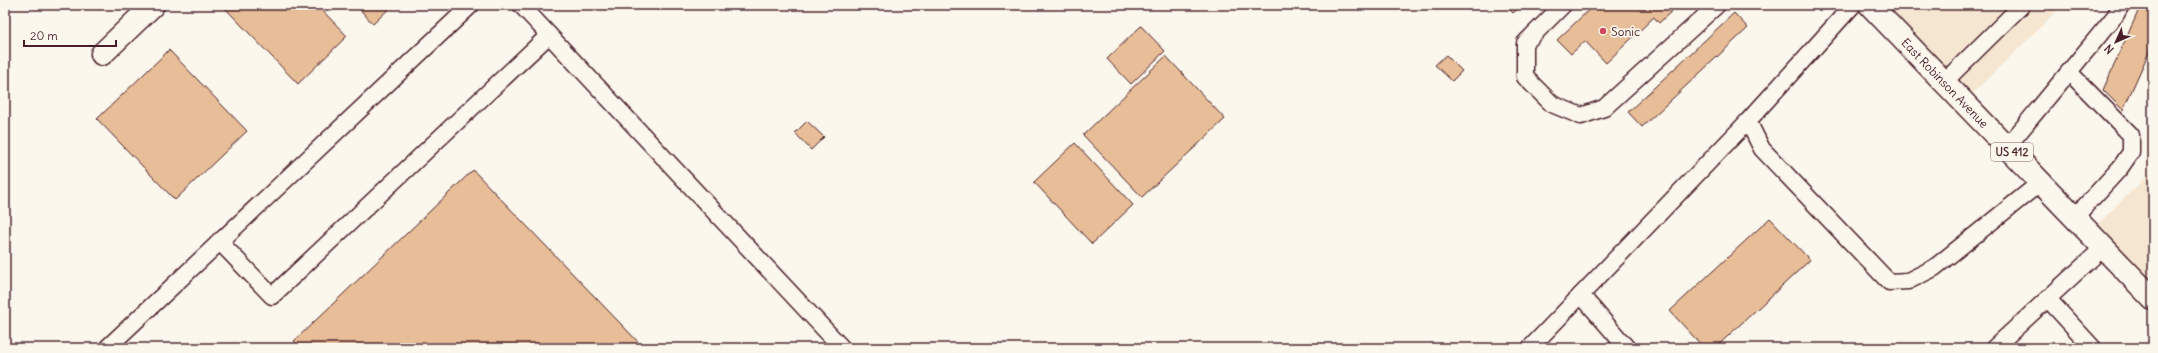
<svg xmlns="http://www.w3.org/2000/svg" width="2158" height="353" font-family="Delius,sans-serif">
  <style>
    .built { fill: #f5e6d2 }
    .building { fill: #e7be97; stroke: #4a1f2b }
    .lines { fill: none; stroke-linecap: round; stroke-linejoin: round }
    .service-casing { stroke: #4a1f2b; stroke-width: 19 }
    .minor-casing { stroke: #4a1f2b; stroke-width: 25 }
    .trunk-casing { stroke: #4a1f2b; stroke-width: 25 }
    .service { stroke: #fbf7ec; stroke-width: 16 }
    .minor { stroke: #fbf7ec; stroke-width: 22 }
    .trunk { stroke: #fbf7ec; stroke-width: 22 }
    .poi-dot { fill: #d1495b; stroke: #fbf7ec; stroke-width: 1.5 }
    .labels { text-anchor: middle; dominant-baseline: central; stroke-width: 3.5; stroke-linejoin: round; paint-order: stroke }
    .shield { fill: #fbf7ec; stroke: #7f6065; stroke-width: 1 }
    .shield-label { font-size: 11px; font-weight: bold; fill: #4a1f2b }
    .poi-label { font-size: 12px; fill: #4a1f2b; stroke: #fbf7ec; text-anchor: start }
    .street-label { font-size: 12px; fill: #4a1f2b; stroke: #fbf7ec }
  </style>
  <rect width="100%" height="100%" fill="#fbf7ec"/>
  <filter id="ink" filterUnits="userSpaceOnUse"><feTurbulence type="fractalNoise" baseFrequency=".025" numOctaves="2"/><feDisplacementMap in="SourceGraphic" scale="8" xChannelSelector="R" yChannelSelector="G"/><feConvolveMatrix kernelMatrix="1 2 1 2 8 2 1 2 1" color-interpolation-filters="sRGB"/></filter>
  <g filter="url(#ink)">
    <g class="built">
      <path d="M1870,5H2063L1964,102Z"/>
      <path d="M2153,171V299L2089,232Z"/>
    </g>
    <g class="building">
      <path d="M222,5H317L347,36L298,84Z"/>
      <path d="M356,5H393L373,24Z"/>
      <path d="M1505,5H1522L1513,13Z"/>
      <path d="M1594,5H1678L1659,23L1654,17L1606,63L1585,41L1571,54L1557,40Z"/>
      <path d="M2141,5H2153V43L2123,110L2103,90Z"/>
      <path d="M1734,13L1748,28L1642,127L1628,112Z"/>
      <path d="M1141,26L1165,51L1131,84L1107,59Z"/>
      <path d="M169,50L247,131L175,200L97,119Z"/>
      <path d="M1446,55L1462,71L1452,81L1435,65Z"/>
      <path d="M1166,56L1225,119L1142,197L1083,135Z"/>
      <path d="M807,121L824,137L811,150L795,133Z"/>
      <path d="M1075,143L1133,205L1092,244L1034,182Z"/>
      <path d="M473,170L644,348H301L294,341Z"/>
      <path d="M1770,218L1810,260L1715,348H1704L1670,311Z"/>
    </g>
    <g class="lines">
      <g class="service-casing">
        <g id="service">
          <path d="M521,5L842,348"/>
          <path d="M1563,5L1525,43V77L1552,104L1581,116L1604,108L1717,5"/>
          <path d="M1853,5L1748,121L1762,149L1889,282L1908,281L1934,268L2041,182"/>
          <path d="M2069,72L2131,135V152L2120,168L2075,217"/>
          <path d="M1944,82L2022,5"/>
          <path d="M2007,147L2115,16L2121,5"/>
          <path d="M219,241L272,296L549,35"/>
          <path d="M1581,295L1627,348"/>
          <path d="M2048,299L2093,348"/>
          <path d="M107,348L471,5"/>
          <path d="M1530,348L1748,121"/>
          <path d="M1994,348L2104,247"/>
        </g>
      </g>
      <g class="minor-casing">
        <path id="minor" d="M102,54L153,5"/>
      </g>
      <g class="trunk-casing">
        <path id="trunk" d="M1870,5L2153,299"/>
      </g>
      <use href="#service" class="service"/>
      <use href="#minor" class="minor"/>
      <use href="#trunk" class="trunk"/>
    </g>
  </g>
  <circle class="poi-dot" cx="1603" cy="31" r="4"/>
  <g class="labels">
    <rect class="shield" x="1991" y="143" width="42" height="18" rx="3"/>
    <g class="shield-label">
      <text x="2012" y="152">US 412</text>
    </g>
    <g class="poi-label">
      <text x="1611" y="31">Sonic</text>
    </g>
    <g class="street-label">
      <text transform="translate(1945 83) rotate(46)">East Robinson Avenue</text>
    </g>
  </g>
  <rect width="2158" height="353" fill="none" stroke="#fbf7ec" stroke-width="20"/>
  <rect x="10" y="10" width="2138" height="333" fill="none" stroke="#4a1f2b" stroke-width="1.5" filter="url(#ink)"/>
  <g transform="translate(2116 42) rotate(225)" stroke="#fbf7ec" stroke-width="3" paint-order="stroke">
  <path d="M0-3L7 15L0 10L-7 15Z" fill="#4a1f2b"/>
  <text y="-6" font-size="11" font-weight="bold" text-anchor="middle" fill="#4a1f2b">N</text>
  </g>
  <path d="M24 40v6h92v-6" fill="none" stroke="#4a1f2b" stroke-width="2"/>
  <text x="30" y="40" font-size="12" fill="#4a1f2b" stroke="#fbf7ec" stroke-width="3" paint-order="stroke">20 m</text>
</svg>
